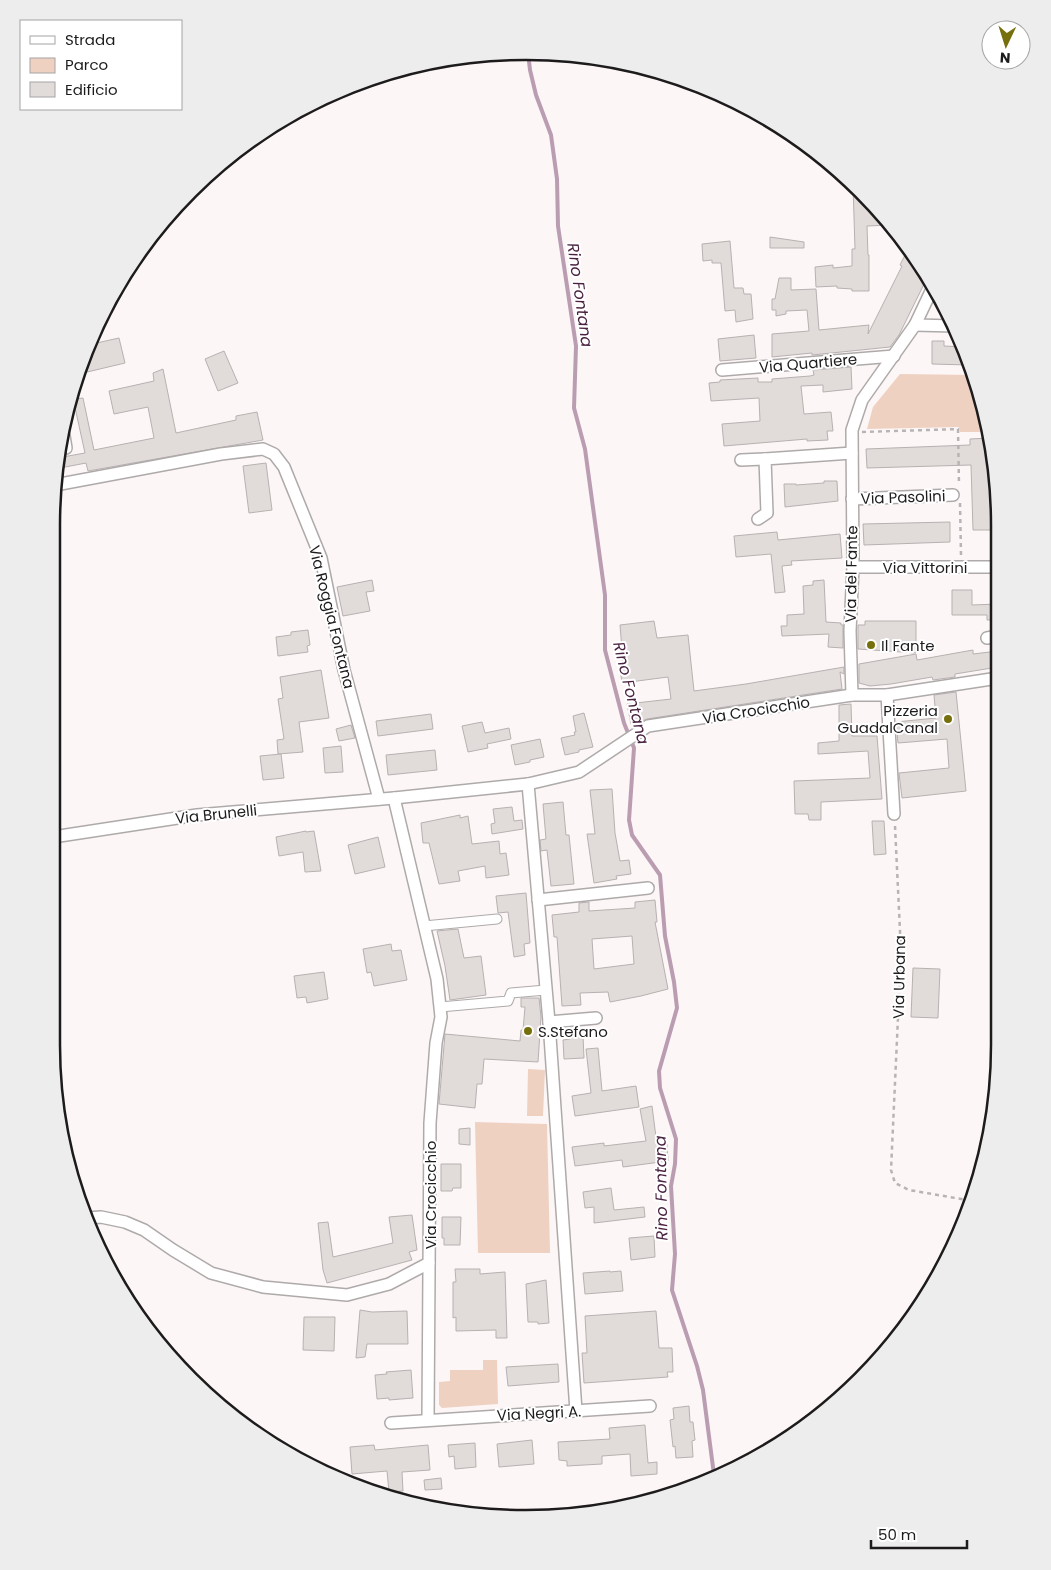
<svg xmlns="http://www.w3.org/2000/svg" width="1051" height="1570" font-family="Poppins,sans-serif">
  <style>
    .green { fill: #efd1c2 }
    .lines { fill: none; stroke-linecap: round; stroke-linejoin: round }
    .stream { stroke: #bb9db2; stroke-width: 4 }
    .building { fill: #e1dcda; stroke: #b7b2b1; fill-rule: evenodd }
    .pedestrian-casing { stroke: #afaaaa; stroke-width: 11 }
    .minor-casing { stroke: #afaaaa; stroke-width: 14 }
    .path { stroke: #b8b3b4; stroke-width: 2.5; stroke-dasharray: 4 4; stroke-linecap: butt }
    .pedestrian { stroke: #fff; stroke-width: 9 }
    .minor { stroke: #fff; stroke-width: 11 }
    .poi-dot { fill: #766f0e; stroke: #fff; stroke-width: 2 }
    .labels { text-anchor: middle; dominant-baseline: central; stroke-width: 4; stroke-linejoin: round; paint-order: stroke }
    .street-label { font-size: 15px; fill: #1d1b1b; stroke: #fff }
    .poi-label { font-size: 15px; fill: #1d1b1b; stroke: #fff; text-anchor: start }
    .water-label { font-size: 16px; font-style: italic; fill: #4a2241; stroke: #fff }
    .rim { fill: none; stroke: #1d1b1b; stroke-width: 2.5 }
  </style>
  <rect width="100%" height="100%" fill="#fcf6f7"/>
  <g class="green">
    <path d="M900,374L973,375L984,403L988,432H960L959,427L867,429L873,407Z"/>
    <path d="M528,1069L545,1070L543,1116H527Z"/>
    <path d="M475,1122L547,1124L550,1253H478Z"/>
    <path d="M483,1360H497L498,1404L442,1408L439,1405V1382L450,1381V1370H483Z"/>
  </g>
  <g class="lines">
    <path class="stream" d="M528,53L530,70L536,95L551,135L557,179L558,226L576,346L574,408L585,449L605,595V650L624,723L634,748L629,820L632,835L660,875L665,936L674,982L677,1008L659,1071L660,1088L676,1139L675,1164L671,1186L675,1254L672,1290L697,1366L703,1390L714,1475"/>
  </g>
  <g class="building">
    <path d="M853,185L891,225L867,226L868,255H869V291H852V289L837,288V286L816,287L815,267L833,265V268L852,266V249H855Z"/>
    <path d="M770,237L804,242V248H770Z"/>
    <path d="M730,241L734,288H743L744,294H751L753,319L736,322L735,310L725,311L721,263H712V260L703,261L702,244Z"/>
    <path d="M905,255L917,261L927,278L899,335L890,347L812,355V353L772,357V334L809,331L807,310L786,311V314L776,316V310H772V299H775L779,278H791V290L816,289L819,330L869,325L868,334L902,266L900,265Z"/>
    <path d="M754,335L756,358L720,361L718,339Z"/>
    <path d="M119,338L125,363L83,373L92,344Z"/>
    <path d="M932,341H944V346L963,347L969,365L932,364Z"/>
    <path d="M224,351L238,383L218,391L205,359Z"/>
    <path d="M851,367L852,389L823,392V385L801,386L804,414L831,412L833,431H827L828,440L807,441V439L724,446L722,424L760,421L759,398L711,401L709,383L720,382V380L758,378V382H772V379L810,376L814,375L813,370Z"/>
    <path d="M163,369L176,433L236,420V416L257,412L263,440L88,471L86,463L55,469L57,458L85,453L74,403L75,399L83,398L94,450L154,438L148,407L114,414L109,391L154,381L153,373Z"/>
    <path d="M989,438L996,477L998,530H973L971,465L867,468L866,449L970,445V439Z"/>
    <path d="M266,463L272,510L249,513L243,466Z"/>
    <path d="M824,481H837L838,501L785,507L784,484H796V485L824,483Z"/>
    <path d="M950,522V542L864,545L863,524Z"/>
    <path d="M777,532L778,540L840,534L842,558L791,561L792,565L782,566L785,592L775,593L771,554L736,557L734,536Z"/>
    <path d="M372,580L374,591L366,592L370,611L343,616L337,587Z"/>
    <path d="M824,580L826,622L841,623V625H843V648L828,647L829,634L782,636L781,626H787V615L804,614L803,586L813,585V581Z"/>
    <path d="M952,590H972V605L998,604V620H987V615H952Z"/>
    <path d="M654,621L657,638L688,635L694,691L746,684L844,667V674L840,672L842,689L647,719L640,722L631,724L627,704L671,699L668,677L622,683L619,662H623L620,625Z"/>
    <path d="M865,621H916V653L858,649V625H865Z"/>
    <path d="M308,630L310,645L307,646L308,652L278,656L276,637L291,635V632Z"/>
    <path d="M973,650V654L998,651V667L955,674V677L933,680L932,677L891,684L870,686L859,683V664L916,654L917,660Z"/>
    <path d="M321,670L329,718L299,722L303,752L278,754L277,740L284,739L278,699L283,698L280,677Z"/>
    <path d="M956,692L966,791L902,798L899,773L949,768L947,739L898,743L896,722L936,718L934,695Z"/>
    <path d="M851,704L852,736H877L882,799L821,802V820H809L808,814H795L794,781L870,778L868,751L818,754V743L839,741V705Z"/>
    <path d="M584,713L593,747L579,750V752L565,755L561,738L575,735L574,732H576L573,716Z"/>
    <path d="M431,714L433,729L378,736L376,721Z"/>
    <path d="M482,722L485,733L509,728L511,739L487,744L488,748L468,752L462,726Z"/>
    <path d="M351,725L355,738L339,741L336,729Z"/>
    <path d="M540,739L544,757L530,760V762L515,765L511,745Z"/>
    <path d="M341,746L343,772L325,773L323,748Z"/>
    <path d="M435,750L437,770L388,775L386,755Z"/>
    <path d="M281,754L284,778L263,780L260,756Z"/>
    <path d="M612,789L615,833L620,861L629,860L631,874L616,876L617,879L594,883L587,834H595L590,790Z"/>
    <path d="M563,802L566,835H569L574,884L551,886L547,850L541,851L540,840L546,839L543,804Z"/>
    <path d="M512,807L514,821L522,820L523,829L492,834L491,824L495,823L493,809Z"/>
    <path d="M460,815V818L468,816L472,844L499,841L500,854L506,853L509,875L486,878L485,866L458,871L460,881L439,884L429,843H423L421,823Z"/>
    <path d="M872,821H884L886,854L874,855Z"/>
    <path d="M306,831V832L314,831L321,871L305,872L303,852L279,856L276,837Z"/>
    <path d="M378,837L385,867L355,874L348,845Z"/>
    <path d="M526,893L530,943L524,944L525,955L514,957L508,912L498,913L496,896Z"/>
    <path d="M655,900L657,922H655L668,989L641,996L610,1002L608,992L580,993L581,1005L562,1006L557,937H554L552,915L579,912V903L589,902V911L635,908V902ZM632,936L634,964L594,969L592,939Z"/>
    <path d="M458,929L464,958L481,956L486,995L450,1000L445,966L437,931Z"/>
    <path d="M391,944L392,951L401,950L407,980L374,986L371,972L367,973L363,949Z"/>
    <path d="M913,968L940,969L938,1018L911,1017Z"/>
    <path d="M324,972L328,999L307,1003L306,997L297,998L294,976Z"/>
    <path d="M521,998H539L541,1017L538,1062L484,1059L482,1084H477L475,1108L439,1104L445,1034L520,1041L521,1030H523L525,1007H521Z"/>
    <path d="M583,1036L584,1058L564,1059L563,1040L570,1039V1037Z"/>
    <path d="M598,1048L602,1091L636,1086L639,1107L575,1116L572,1096L591,1093L586,1049Z"/>
    <path d="M652,1106L657,1145L667,1144L668,1161L623,1167L622,1160L575,1166L572,1147L604,1143V1146L646,1141L640,1109Z"/>
    <path d="M470,1128V1145L459,1144V1129Z"/>
    <path d="M441,1164H461V1188H453L452,1191H441Z"/>
    <path d="M611,1188L614,1210L644,1207L645,1217L594,1223V1207L585,1208L583,1192Z"/>
    <path d="M412,1215L417,1250L409,1252L412,1260L327,1283L323,1270L318,1223L328,1222L333,1257L393,1243L389,1217Z"/>
    <path d="M442,1217H461L460,1245H444V1238H442Z"/>
    <path d="M654,1236L655,1257L631,1260L629,1238Z"/>
    <path d="M455,1269H480V1274L505,1272L507,1338H496V1330L456,1331V1317L453,1318V1282H456Z"/>
    <path d="M610,1271V1272L621,1271L623,1291L585,1294L583,1273Z"/>
    <path d="M546,1280L549,1323L538,1324V1322H528L526,1284Z"/>
    <path d="M360,1310L372,1312L407,1311L408,1344H367L365,1357L356,1358Z"/>
    <path d="M656,1311L659,1348H672L673,1372H667L668,1377L584,1383L582,1353H587L585,1316Z"/>
    <path d="M304,1317H335L334,1351L303,1350Z"/>
    <path d="M558,1364L559,1382L508,1386L506,1367Z"/>
    <path d="M411,1370L413,1398L389,1400V1398L377,1399L375,1375L387,1374L386,1372Z"/>
    <path d="M689,1406L690,1422H693L695,1440L692,1441L693,1457L676,1458L675,1446L673,1447L670,1420L674,1419L673,1408Z"/>
    <path d="M645,1425L648,1463L657,1462V1474L631,1476L630,1454L602,1456V1464L567,1466V1461L559,1460L558,1442L610,1439L609,1428Z"/>
    <path d="M532,1440L534,1464L499,1467L497,1444Z"/>
    <path d="M475,1443L476,1467L455,1469L454,1456L449,1457L448,1445Z"/>
    <path d="M374,1445L375,1450L428,1445L430,1470L402,1472L403,1491L389,1492L387,1471L352,1474L350,1447Z"/>
    <path d="M441,1478L442,1489L425,1490L424,1480Z"/>
  </g>
  <g class="lines">
    <g class="pedestrian-casing">
      <g id="pedestrian">
        <path d="M424,926L497,919"/>
        <path d="M440,1007L508,1001L511,993L546,990"/>
      </g>
    </g>
    <g class="minor-casing">
      <g id="minor">
        <path d="M915,325L955,326"/>
        <path d="M722,370L894,356"/>
        <path d="M59,450L66,448L64,436"/>
        <path d="M741,460L765,459"/>
        <path d="M55,485L221,454L263,449L274,454L284,467L321,558L344,670L379,799"/>
        <path d="M852,499L953,495"/>
        <path d="M758,519L767,513L765,459L852,453"/>
        <path d="M853,567H998"/>
        <path d="M987,638L998,636"/>
        <path d="M852,695L850,631L853,567L852,430L862,400L915,325L933,287"/>
        <path d="M887,695L894,814"/>
        <path d="M528,784L549,1022L576,1411"/>
        <path d="M394,798L437,979L441,1017L436,1043L430,1123L428,1419"/>
        <path d="M53,837L197,815L394,798L528,784L579,772L648,726L852,695H887L998,678"/>
        <path d="M538,900L648,888"/>
        <path d="M549,1022L596,1018"/>
        <path d="M87,1218L101,1217L125,1222L144,1230L173,1250L211,1273L263,1287L347,1295L389,1284L429,1263"/>
        <path d="M391,1423L650,1406"/>
      </g>
    </g>
    <g class="path">
      <path d="M862,432L958,429L959,485"/>
      <path d="M960,503L961,555"/>
      <path d="M895,826L901,952L891,1170L895,1183L909,1190L967,1200"/>
    </g>
    <use href="#pedestrian" class="pedestrian"/>
    <use href="#minor" class="minor"/>
  </g>
  <g class="poi-dot">
    <circle cx="871" cy="645" r="5"/>
    <circle cx="948" cy="719" r="5"/>
    <circle cx="528" cy="1031" r="5"/>
  </g>
  <g class="labels">
    <g class="street-label">
      <text transform="translate(808 363) rotate(-5)">Via Quartiere</text>
      <text transform="translate(903 497) rotate(-2)">Via Pasolini</text>
      <text x="925" y="567">Via Vittorini</text>
      <text transform="translate(851 574) rotate(-89)">Via del Fante</text>
      <text transform="translate(332 617) rotate(76)">Via Roggia Fontana</text>
      <text transform="translate(756 710) rotate(-9)">Via Crocicchio</text>
      <text transform="translate(216 814) rotate(-6)">Via Brunelli</text>
      <text transform="translate(899 977) rotate(-89)">Via Urbana</text>
      <text transform="translate(430 1195) rotate(-90)">Via Crocicchio</text>
      <text transform="translate(539 1413) rotate(-3)">Via Negri A.</text>
    </g>
    <g class="poi-label">
      <text x="881" y="645">Il Fante</text>
      <text x="938" y="710" text-anchor="end">Pizzeria<tspan x="938" dy="17">GuadalCanal</tspan></text>
      <text x="538" y="1031">S.Stefano</text>
    </g>
    <g class="water-label">
      <text transform="translate(580 295) rotate(82)">Rino Fontana</text>
      <text transform="translate(631 693) rotate(76)">Rino Fontana</text>
      <text transform="translate(661 1188) rotate(-91)">Rino Fontana</text>
    </g>
  </g>
  <path d="M0 0H1051V1570H0ZM525 60H526A465 465 0 0 1 991 525V1045A465 465 0 0 1 526 1510H525A465 465 0 0 1 60 1045V525A465 465 0 0 1 525 60Z" fill="#ededed" fill-rule="evenodd"/>
  <path class="rim" d="M525 60H526A465 465 0 0 1 991 525V1045A465 465 0 0 1 526 1510H525A465 465 0 0 1 60 1045V525A465 465 0 0 1 525 60Z"/>
  <rect x="20" y="20" width="162" height="90" fill="#ffffff" stroke="#a5a4a4"/>
  <rect x="30" y="36" width="25" height="8" fill="#ffffff" stroke="#a5a4a4"/>
  <text x="65" y="45" font-size="15" fill="#1d1b1b">Strada</text>
  <rect x="30" y="58" width="25" height="15" fill="#efd1c2" stroke="#a5a4a4"/>
  <text x="65" y="70" font-size="15" fill="#1d1b1b">Parco</text>
  <rect x="30" y="82" width="25" height="15" fill="#e1dcda" stroke="#a5a4a4"/>
  <text x="65" y="95" font-size="15" fill="#1d1b1b">Edificio</text>
  <g transform="translate(1006 45) rotate(184)"><circle r="24" fill="#ffffff" stroke="#a5a4a4"/>
  <path d="M0-4L9 19L0 12L-9 19Z" fill="#766f0e"/>
  <text y="-8" font-size="14" font-weight="bold" text-anchor="middle" fill="#1d1b1b">N</text>
  </g>
  <path d="M871 1540v8h96v-8" fill="none" stroke="#1d1b1b" stroke-width="2.5"/>
  <text x="878" y="1540" font-size="15" fill="#1d1b1b" stroke="#ffffff" stroke-width="4" paint-order="stroke">50 m</text>
</svg>
